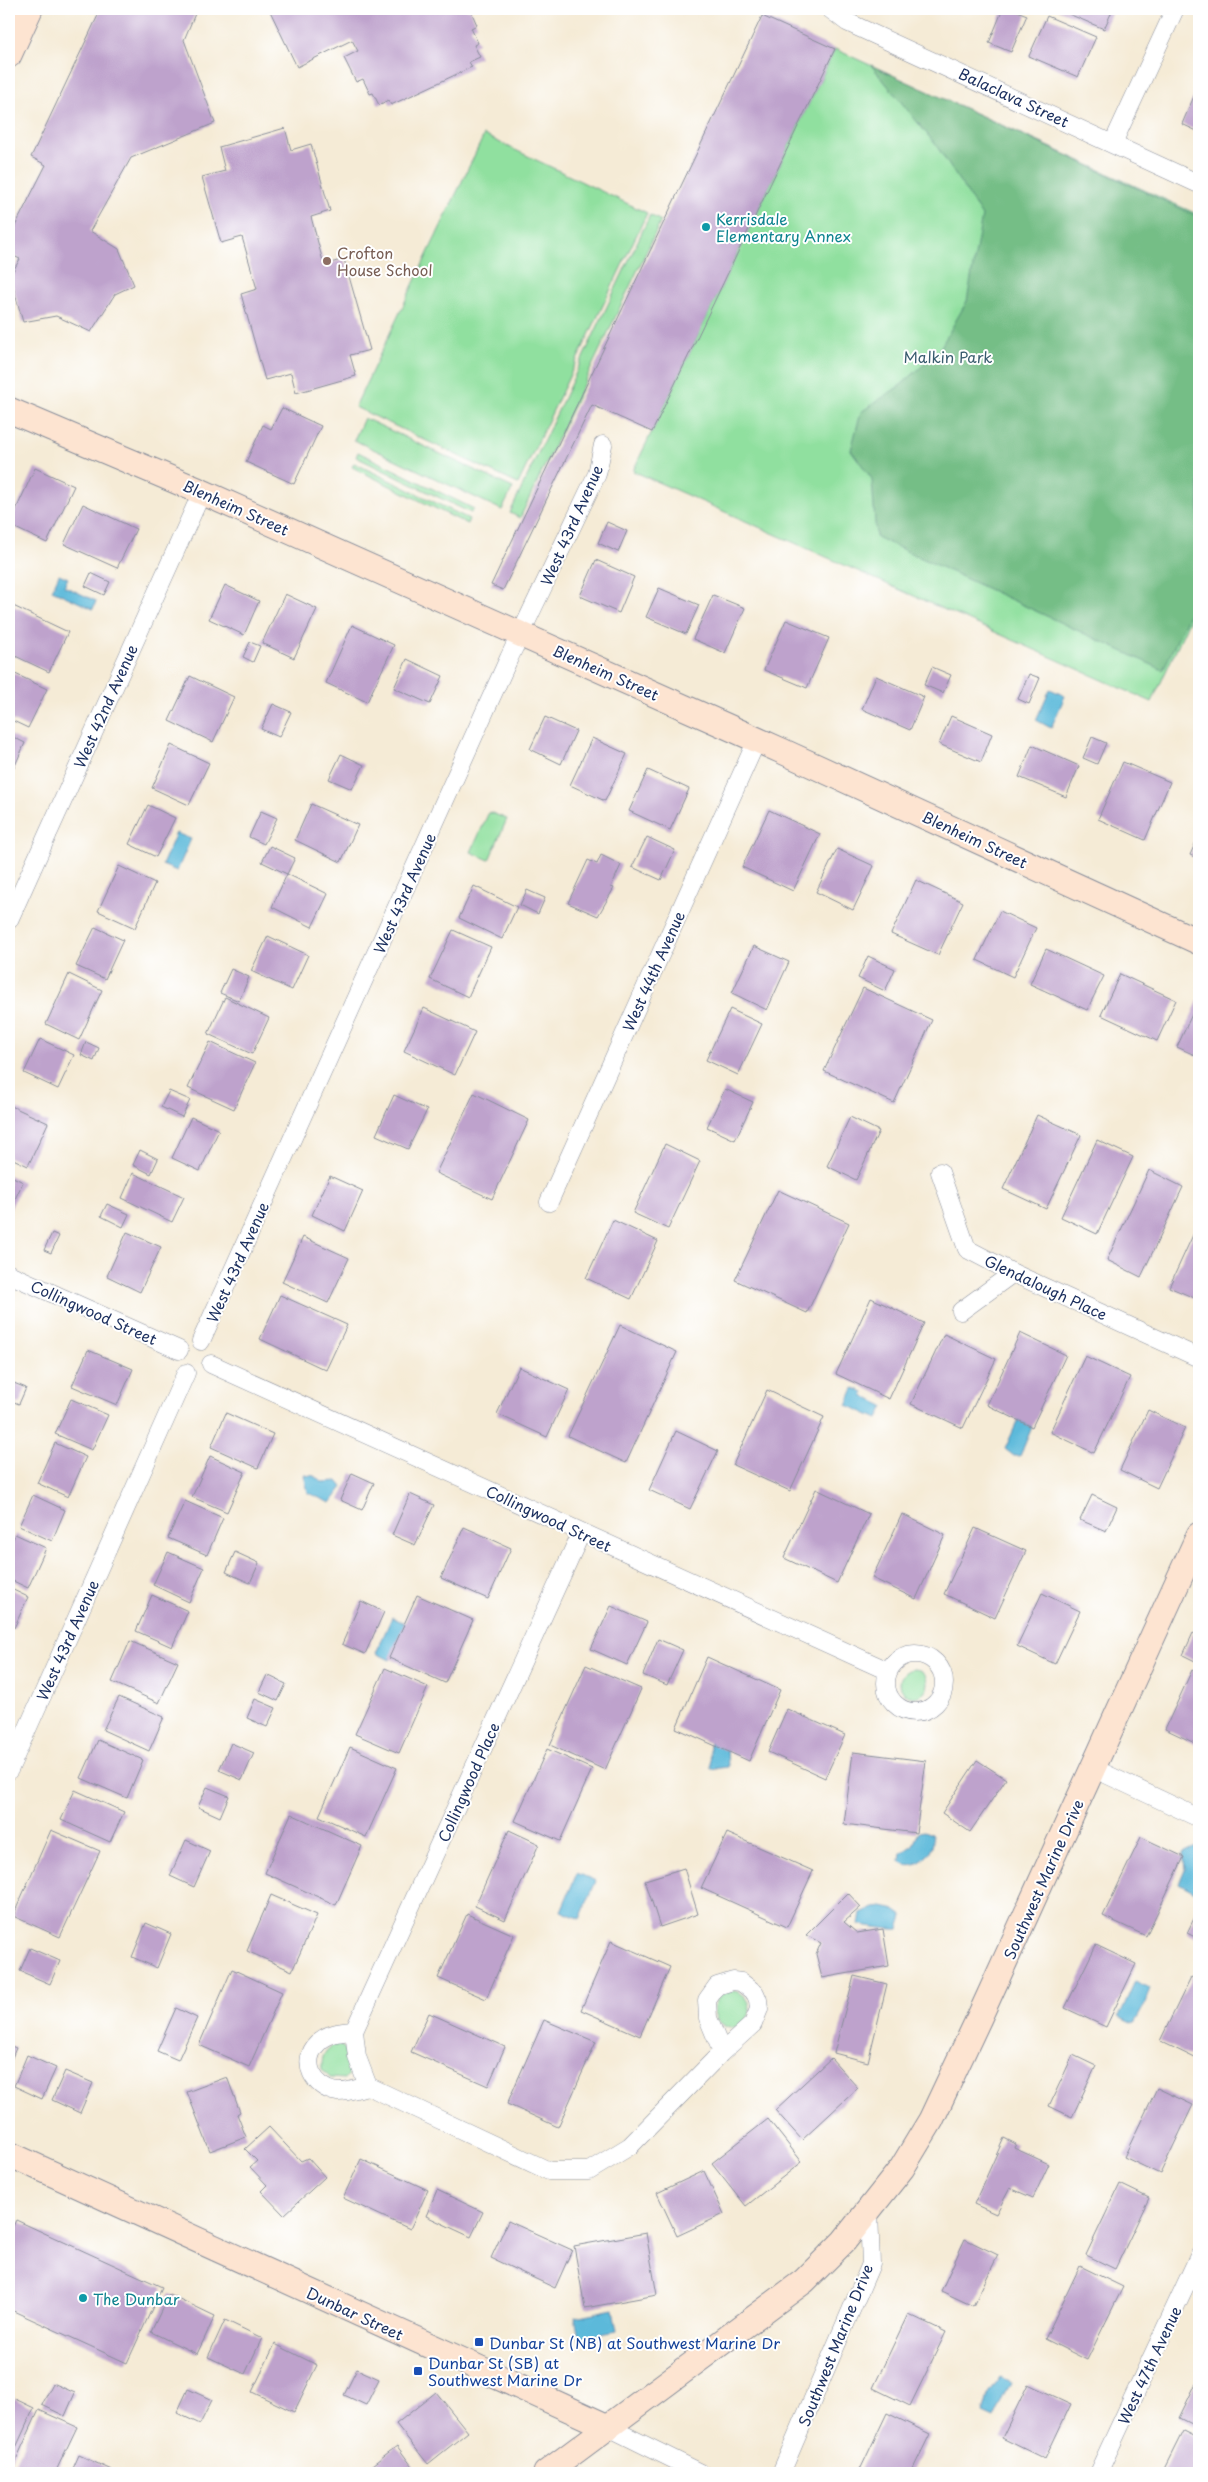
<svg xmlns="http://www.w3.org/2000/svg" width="1208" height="2482" font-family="'Playpen Sans',sans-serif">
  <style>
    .green { fill: #90e09f; stroke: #56887e }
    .forest { fill: #74be86; stroke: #487672 }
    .water { fill: #5cb9da; stroke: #3c749c }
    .building { fill: #bea2cc }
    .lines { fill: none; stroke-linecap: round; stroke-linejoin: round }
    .street-casing { stroke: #888d9a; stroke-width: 19 }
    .secondary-casing { stroke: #888d9a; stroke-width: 27 }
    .street { stroke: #fff; stroke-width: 18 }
    .secondary { stroke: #fde4d1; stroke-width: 25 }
    .culture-dot { fill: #0f9aa8; stroke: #fff; stroke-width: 2 }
    .education-dot { fill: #8d6e63; stroke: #fff; stroke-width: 2 }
    .transit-dot { fill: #1a4fb4; stroke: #fff; stroke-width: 2 }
    .labels { text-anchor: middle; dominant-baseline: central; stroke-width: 4; stroke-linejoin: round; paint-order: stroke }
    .street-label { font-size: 15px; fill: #1b2f5e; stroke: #fff }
    .culture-label { font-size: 15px; fill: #0d838f; stroke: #fff; text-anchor: start }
    .education-label { font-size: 15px; fill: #785e54; stroke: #fff; text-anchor: start }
    .park-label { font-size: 15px; fill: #385b6e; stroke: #fff }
    .transit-label { font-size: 15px; fill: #164399; stroke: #fff; text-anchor: start }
  </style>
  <rect width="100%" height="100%" fill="#fff"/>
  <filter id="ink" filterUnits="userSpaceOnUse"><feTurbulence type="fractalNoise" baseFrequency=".02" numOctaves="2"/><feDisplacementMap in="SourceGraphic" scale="10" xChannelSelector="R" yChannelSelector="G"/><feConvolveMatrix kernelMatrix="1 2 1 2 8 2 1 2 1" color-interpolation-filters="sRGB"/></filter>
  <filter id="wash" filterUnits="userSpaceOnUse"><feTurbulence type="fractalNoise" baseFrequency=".0096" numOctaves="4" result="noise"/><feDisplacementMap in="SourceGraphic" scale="20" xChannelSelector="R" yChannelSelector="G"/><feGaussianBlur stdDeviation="1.12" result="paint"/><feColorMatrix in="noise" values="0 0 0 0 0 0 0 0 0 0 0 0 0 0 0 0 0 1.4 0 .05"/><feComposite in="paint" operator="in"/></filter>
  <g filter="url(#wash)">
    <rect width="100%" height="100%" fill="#f5ebd6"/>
    <g class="green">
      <path d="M835,49L1199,215V599L1152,702L633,471Z"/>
      <path d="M484,135L647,213L518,484L355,407Z"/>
      <path d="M650,215L661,221L520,518L510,513Z"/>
      <path d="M364,418L513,488L502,510L354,440Z"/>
      <path d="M358,452L474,509L471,513L356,457Z"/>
      <path d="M354,463L469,519L467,524L352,467Z"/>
      <path d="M489,812L507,819L489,860L471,852Z"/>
      <circle cx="914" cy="1683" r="14"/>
      <circle cx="732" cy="2009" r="18"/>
      <path d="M337,2044L344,2048L350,2073L345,2079L330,2078L322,2069C321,2057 325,2048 337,2044Z"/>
    </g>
    <path class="forest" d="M871,65L1199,217V593L1163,670L876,537L872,479L851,450L861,412L901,385L938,352L967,301L982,216L936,145Z"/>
    <g class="water">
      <path d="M59,574L68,578L64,586L96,601L93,609L52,590Z"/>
      <path d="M1050,689L1065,696L1051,728L1036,720Z"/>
      <path d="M176,833L191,839L177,871L162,865Z"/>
      <path d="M854,1388L864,1392L863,1396L884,1406L878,1419L847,1405Z"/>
      <path d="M1018,1420L1032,1427L1020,1456H1014L1005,1449Z"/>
      <path d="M304,1475L314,1476L322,1482L338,1481L343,1487L331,1503L308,1493Z"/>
      <path d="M392,1617L406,1624L390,1660L376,1653Z"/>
      <path d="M709,1731H726L728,1767L711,1769Z"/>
      <path d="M924,1831L931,1834C940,1850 915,1874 900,1861L901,1853L913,1845L919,1832Z"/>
      <path d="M1196,1847C1202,1860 1201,1879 1195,1892L1179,1883L1185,1869L1183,1853Z"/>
      <path d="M577,1873L596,1881L580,1919L561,1911Z"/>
      <path d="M882,1907L893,1909L903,1916L899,1929C895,1930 863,1926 859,1924L861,1914L874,1908Z"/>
      <path d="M1135,1981L1150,1988L1144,2006L1134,2024L1119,2017Z"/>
      <path d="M613,2309L617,2331L579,2338L575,2317Z"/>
      <path d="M1000,2377L1011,2382L994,2419L983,2414L988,2395Z"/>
    </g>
    <g id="blocks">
      <g class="building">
        <path d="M101,9H197L184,40L215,123L131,158L90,231L119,249L134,285L115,294L91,332L56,316L23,322L10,276L20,259L9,254V238L46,165L31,157Z"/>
        <path d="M269,9H470L477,25L471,28L478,43L474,45L480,57L469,62L472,67L391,105L388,100L379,105L373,93L370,94L363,79L356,82L344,58L358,51L352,40L297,67Z"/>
        <path d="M1003,9H1012L1027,15L1011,52L989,43Z"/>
        <path d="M1057,9H1113L1104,29Z"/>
        <path d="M762,16L835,49L652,432L592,405L503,590L491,585Z"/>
        <path d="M1047,16L1096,37L1078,77L1029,56Z"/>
        <path d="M1198,87L1199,88V132L1182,124Z"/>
        <path d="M285,128L291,150L311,144L330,211L311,217L324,265L344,259L370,350L350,355L356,376L296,393L291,373L265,380L241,294L257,289L242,237L221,243L202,177L225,171L219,147Z"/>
        <path d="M282,408L321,426L294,484L246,462L263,425L271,429Z"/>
        <path d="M35,468L74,486L47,543L9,525Z"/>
        <path d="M83,504L136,529L117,568L64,544Z"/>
        <path d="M607,522L627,531L618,552L598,543Z"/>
        <path d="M596,560L634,577L619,613L580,596Z"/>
        <path d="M91,573L110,582L104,595L85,586Z"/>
        <path d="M225,585L259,601L244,635L209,619Z"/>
        <path d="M659,588L699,605L686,634L646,617Z"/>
        <path d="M285,594L317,609L294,658L262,643Z"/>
        <path d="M713,595L745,608L725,653L693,639Z"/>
        <path d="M9,604L68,632L49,672L9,653Z"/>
        <path d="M786,620L829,638L807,688L764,670Z"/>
        <path d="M352,625L394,645L367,702L326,683Z"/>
        <path d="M250,642L260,646L253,662L243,657Z"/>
        <path d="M407,659L443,676L430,704L394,688Z"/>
        <path d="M932,667L951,675L943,693L924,685Z"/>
        <path d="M9,671L47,689L28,728L9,719Z"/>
        <path d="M1029,674L1040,678L1029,704L1018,699Z"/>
        <path d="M190,676L234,697L213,742L169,721Z"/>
        <path d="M876,676L924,697L910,730L862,709Z"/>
        <path d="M273,704L291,712L279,737L261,729Z"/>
        <path d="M951,716L992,734L981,762L939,744Z"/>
        <path d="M545,717L576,731L561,764L530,749Z"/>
        <path d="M9,735L25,743L9,779Z"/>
        <path d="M1092,737L1106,743L1097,764L1083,758Z"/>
        <path d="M592,738L627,754L605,801L570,785Z"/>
        <path d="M171,745L209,763L189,805L152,788Z"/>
        <path d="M1032,745L1079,766L1066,797L1019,777Z"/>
        <path d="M341,754L364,765L352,789L329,779Z"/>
        <path d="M1123,762L1170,782L1145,840L1098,819Z"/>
        <path d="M648,770L689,789L670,830L629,811Z"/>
        <path d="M311,804L358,825L341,862L295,840Z"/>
        <path d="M148,805L175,818L156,857L129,844Z"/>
        <path d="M769,810L820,834L793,891L742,867Z"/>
        <path d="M261,811L277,818L264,844L249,837Z"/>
        <path d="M1199,835V859L1190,855Z"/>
        <path d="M647,837L675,850L661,880L632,867Z"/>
        <path d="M270,846L295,858L287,874L262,862Z"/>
        <path d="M837,849L874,866L853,910L816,892Z"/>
        <path d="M601,855L621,865L611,887L614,888L598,916L568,903L588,860L597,864Z"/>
        <path d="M119,866L155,883L135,928L98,911Z"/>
        <path d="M287,874L328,894L312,927L272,907Z"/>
        <path d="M916,880L963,902L938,955L891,934Z"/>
        <path d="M474,886L517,907L502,939L459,918Z"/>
        <path d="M527,890L545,898L538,914L520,905Z"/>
        <path d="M1000,911L1036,928L1013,977L977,960Z"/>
        <path d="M95,927L123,940L105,979L76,966Z"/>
        <path d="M453,930L491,947L468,997L430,979Z"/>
        <path d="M268,936L308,955L292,990L251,971Z"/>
        <path d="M754,946L789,962L767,1010L732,993Z"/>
        <path d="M1046,949L1104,976L1087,1010L1030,984Z"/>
        <path d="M868,956L895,969L885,991L858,978Z"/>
        <path d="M231,969L249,977L239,1001L220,993Z"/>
        <path d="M69,974L102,990L79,1040L46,1024Z"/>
        <path d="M1120,974L1176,1000L1157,1041L1101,1015Z"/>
        <path d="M863,988L932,1020L894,1103L824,1071Z"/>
        <path d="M225,997L269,1018L252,1054L208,1034Z"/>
        <path d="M1199,999V1057L1177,1047Z"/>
        <path d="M424,1008L475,1032L455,1075L404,1051Z"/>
        <path d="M730,1009L762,1024L738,1075L706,1060Z"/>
        <path d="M40,1039L74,1055L58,1089L24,1073Z"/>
        <path d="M86,1042L99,1048L94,1061L81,1055Z"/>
        <path d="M210,1042L255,1063L234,1109L188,1088Z"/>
        <path d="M725,1089L753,1102L735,1140L707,1127Z"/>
        <path d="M169,1091L190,1100L182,1117L161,1107Z"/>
        <path d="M474,1093L529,1120L492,1199L436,1173Z"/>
        <path d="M394,1095L427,1110L408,1149L376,1135Z"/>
        <path d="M9,1105L48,1123L28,1166L9,1157Z"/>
        <path d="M1037,1115L1081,1135L1046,1209L1003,1189Z"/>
        <path d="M191,1117L219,1130L200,1171L172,1158Z"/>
        <path d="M850,1117L879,1131L856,1180L827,1166Z"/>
        <path d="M1097,1140L1133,1157L1097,1234L1061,1217Z"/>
        <path d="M665,1144L700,1161L668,1229L633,1213Z"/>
        <path d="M140,1150L158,1159L151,1174L133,1165Z"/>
        <path d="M1149,1170L1183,1187L1141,1277L1107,1260Z"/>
        <path d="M133,1173L184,1197L172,1222L122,1198Z"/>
        <path d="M9,1175L23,1182L9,1212Z"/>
        <path d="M330,1176L363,1191L345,1231L312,1215Z"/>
        <path d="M778,1190L849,1223L807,1313L735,1280Z"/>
        <path d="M107,1204L129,1214L123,1227L101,1216Z"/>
        <path d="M613,1220L658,1241L631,1299L586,1278Z"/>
        <path d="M1199,1222V1300L1169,1287Z"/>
        <path d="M127,1232L161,1247L140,1292L107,1276Z"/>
        <path d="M52,1233L59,1236L51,1253L44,1250Z"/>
        <path d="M303,1237L349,1258L328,1303L282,1282Z"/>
        <path d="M280,1295L347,1325L326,1370L260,1339Z"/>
        <path d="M871,1298L924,1323L889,1399L836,1374Z"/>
        <path d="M620,1325L677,1352L626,1463L568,1436Z"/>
        <path d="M1020,1333L1066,1355L1032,1427L987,1405Z"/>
        <path d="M944,1334L996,1359L963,1428L911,1404Z"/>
        <path d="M88,1350L133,1369L117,1405L72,1386Z"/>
        <path d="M1085,1356L1130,1377L1094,1453L1050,1432Z"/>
        <path d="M519,1367L569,1390L547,1437L497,1414Z"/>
        <path d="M9,1381L26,1388L19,1404L9,1400Z"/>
        <path d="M767,1390L824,1417L790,1491L733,1465Z"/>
        <path d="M71,1399L108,1415L92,1450L55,1434Z"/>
        <path d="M1148,1410L1185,1428L1157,1488L1120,1470Z"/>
        <path d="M226,1413L273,1434L258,1468L211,1447Z"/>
        <path d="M676,1431L718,1451L690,1509L649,1490Z"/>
        <path d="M55,1443L86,1457L68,1497L37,1483Z"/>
        <path d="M210,1456L245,1472L227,1512L192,1497Z"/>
        <path d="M352,1473L374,1483L362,1510L340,1500Z"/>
        <path d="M816,1489L869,1514L837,1583L784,1558Z"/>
        <path d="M410,1494L434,1505L415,1545L392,1535Z"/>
        <path d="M33,1495L65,1510L52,1541L19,1526Z"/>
        <path d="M1092,1495L1117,1507L1106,1531L1080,1520Z"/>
        <path d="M185,1501L223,1518L207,1555L168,1538Z"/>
        <path d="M902,1514L945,1535L916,1599L872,1578Z"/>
        <path d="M464,1527L511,1548L488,1599L441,1578Z"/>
        <path d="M975,1528L1026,1551L995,1618L944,1594Z"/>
        <path d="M15,1534L46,1548L28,1588L9,1579V1549Z"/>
        <path d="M168,1552L204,1568L189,1602L153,1585Z"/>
        <path d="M235,1552L259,1563L250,1583L226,1572Z"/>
        <path d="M9,1588L28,1597L14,1628L9,1625Z"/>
        <path d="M1042,1593L1080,1611L1055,1664L1017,1646Z"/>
        <path d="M152,1595L188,1611L172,1647L136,1631Z"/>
        <path d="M417,1595L473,1620L445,1683L389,1658Z"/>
        <path d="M361,1601L384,1612L365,1654L342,1644Z"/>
        <path d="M611,1606L647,1622L627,1665L591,1649Z"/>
        <path d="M1193,1633L1199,1636V1663L1183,1655Z"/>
        <path d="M658,1639L683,1650L667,1685L643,1675Z"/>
        <path d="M130,1641L178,1662L159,1703L112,1682Z"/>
        <path d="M707,1657L780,1690L749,1761L676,1728Z"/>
        <path d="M586,1665L641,1689L605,1770L550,1745Z"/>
        <path d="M385,1668L428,1687L399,1753L355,1734Z"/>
        <path d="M1192,1670L1199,1674V1745L1165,1729Z"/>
        <path d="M267,1675L286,1684L278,1701L259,1692Z"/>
        <path d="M119,1697L164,1717L149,1751L103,1730Z"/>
        <path d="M255,1699L276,1708L267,1727L247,1718Z"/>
        <path d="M787,1709L845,1735L825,1778L768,1752Z"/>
        <path d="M98,1740L143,1760L127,1798L81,1778Z"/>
        <path d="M231,1743L254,1753L242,1780L219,1770Z"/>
        <path d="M350,1747L397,1768L366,1837L319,1816Z"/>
        <path d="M547,1749L592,1769L560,1841L515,1821Z"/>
        <path d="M853,1752L926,1761L916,1833L844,1824Z"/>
        <path d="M977,1760L1006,1779L970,1832L942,1813Z"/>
        <path d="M207,1787L229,1796L220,1817L198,1807Z"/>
        <path d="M75,1790L124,1812L110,1842L61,1820Z"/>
        <path d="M291,1814L362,1846L336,1905L265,1873Z"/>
        <path d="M51,1830L100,1851L60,1937L13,1916Z"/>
        <path d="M509,1830L539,1844L505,1920L475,1906Z"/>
        <path d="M727,1833L813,1871L787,1927L701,1888Z"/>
        <path d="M1141,1837L1184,1857L1146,1936L1103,1916Z"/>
        <path d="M186,1840L210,1851L194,1887L170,1876Z"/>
        <path d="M684,1868L698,1914L660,1927L645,1880Z"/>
        <path d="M848,1893L861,1907L844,1922L857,1933L883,1929L889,1966L822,1978L816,1954L821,1943L806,1935Z"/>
        <path d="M271,1895L317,1915L292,1971L247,1951Z"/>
        <path d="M1199,1908V1939L1187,1933Z"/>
        <path d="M467,1914L514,1935L486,1999L438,1978Z"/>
        <path d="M146,1923L171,1934L157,1968L132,1957Z"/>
        <path d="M611,1941L670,1967L640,2036L581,2010Z"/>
        <path d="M1096,1945L1136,1964L1106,2027L1065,2008Z"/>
        <path d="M30,1948L60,1961L50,1984L20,1971Z"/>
        <path d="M232,1969L282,1992L249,2067L199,2045Z"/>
        <path d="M854,1976L887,1984L868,2062L834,2053Z"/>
        <path d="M1191,1977L1199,1981V2060L1160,2041Z"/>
        <path d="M176,2008L197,2018L178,2060L157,2051Z"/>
        <path d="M429,2013L505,2047L488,2086L411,2052Z"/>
        <path d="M544,2020L596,2042L558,2127L507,2104Z"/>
        <path d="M9,2045L16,2048L9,2065Z"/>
        <path d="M27,2055L56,2068L42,2099L14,2086Z"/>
        <path d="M1073,2055L1096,2066L1072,2117L1049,2106Z"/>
        <path d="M831,2058L858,2088L802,2140L775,2110Z"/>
        <path d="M65,2071L93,2083L80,2113L52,2100Z"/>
        <path d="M227,2077L240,2112L237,2114L246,2137L210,2151L187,2092Z"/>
        <path d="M1157,2088L1193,2105L1160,2174L1124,2157Z"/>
        <path d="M768,2119L802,2162L746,2206L712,2163Z"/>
        <path d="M269,2127L301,2161L308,2158L325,2177L284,2215L261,2191L267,2185L250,2167L257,2161L245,2149Z"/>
        <path d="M1004,2138L1016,2144L1014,2148L1049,2164L1033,2198L1010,2188L996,2214L974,2204Z"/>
        <path d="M361,2159L428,2190L410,2229L343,2198Z"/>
        <path d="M704,2171L724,2214L677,2236L657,2193Z"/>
        <path d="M1120,2184L1149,2198L1115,2269L1086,2255Z"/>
        <path d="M437,2190L483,2212L471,2237L426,2216Z"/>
        <path d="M16,2220L162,2287L127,2363L9,2309V2235Z"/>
        <path d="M508,2221L572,2250L555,2288L491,2258Z"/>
        <path d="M646,2233L657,2295L585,2308L574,2246Z"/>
        <path d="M965,2239L998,2255L973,2306L941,2291Z"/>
        <path d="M1080,2266L1123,2287L1087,2360L1045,2339Z"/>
        <path d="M169,2294L215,2316L197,2354L151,2332Z"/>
        <path d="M908,2314L946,2332L910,2406L873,2388Z"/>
        <path d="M225,2320L262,2338L245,2374L208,2357Z"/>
        <path d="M275,2344L317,2365L294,2412L252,2392Z"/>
        <path d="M357,2369L379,2379L366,2405L344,2395Z"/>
        <path d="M1199,2377V2428L1179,2418Z"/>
        <path d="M53,2383L75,2393L65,2416L42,2405Z"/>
        <path d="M1028,2384L1071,2404L1045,2459L1002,2438Z"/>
        <path d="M188,2389L212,2400L200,2424L177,2413Z"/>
        <path d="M436,2392L468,2432L428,2464L396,2424Z"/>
        <path d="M9,2396L34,2408L9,2463Z"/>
        <path d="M39,2410L77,2427L55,2473H10Z"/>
        <path d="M887,2413L930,2434L911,2473H862L859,2472Z"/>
        <path d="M1183,2431L1199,2439V2467L1196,2473H1162Z"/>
        <path d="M397,2446L417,2473H366L364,2471Z"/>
        <path d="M79,2455L118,2473H71Z"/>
      </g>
    </g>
  </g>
  <g filter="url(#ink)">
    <use href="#blocks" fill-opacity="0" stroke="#888d9a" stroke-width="1"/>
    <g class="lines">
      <g class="street-casing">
        <g id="street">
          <path d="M830,9L847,22L1199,184"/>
          <path d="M1113,143L1175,9"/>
          <path d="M9,920L202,492"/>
          <path d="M940,1172L967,1249L1013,1273L1199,1358"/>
          <path d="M549,1202L757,740"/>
          <path d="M9,1274L179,1350"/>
          <path d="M961,1311L1013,1273"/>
          <path d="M201,1341L509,658L597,474L603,445"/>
          <path d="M211,1364L888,1671"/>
          <path d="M581,1533L354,2031L357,2057L368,2086L549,2171H589L630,2146L722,2052L753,2024L759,2009L758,2000L755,1993L741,1982L733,1981L717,1986L707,2000L708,2018L722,2052"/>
          <circle cx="915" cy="1683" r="29"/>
          <path d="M1093,1768L1199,1818"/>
          <path d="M9,1770L186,1373"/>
          <path d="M354,2031C341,2032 327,2033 318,2043C299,2062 314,2088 337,2092C346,2093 359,2088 368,2086"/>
          <path d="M608,2427L701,2473"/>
          <path d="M781,2473L871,2264L869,2212"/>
          <path d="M1098,2473L1199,2256"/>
        </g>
      </g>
      <g class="secondary-casing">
        <g id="secondary">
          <path d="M9,55L30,9"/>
          <path d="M9,410L202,492L782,751L1199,942"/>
          <path d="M9,2154L608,2427"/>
          <path d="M546,2473L804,2281L844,2241L902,2168L931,2120L979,2018L1199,1535"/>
        </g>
      </g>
      <use href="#street" class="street"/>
      <use href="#secondary" class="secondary"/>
    </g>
  </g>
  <g class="culture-dot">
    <circle cx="706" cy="227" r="5"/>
    <circle cx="83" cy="2298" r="5"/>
  </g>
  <circle class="education-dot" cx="327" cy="261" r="5"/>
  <g class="transit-dot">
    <rect x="474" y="2337" width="10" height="10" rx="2.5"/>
    <rect x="413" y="2366" width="10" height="10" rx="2.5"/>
  </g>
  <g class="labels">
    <g class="street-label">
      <text transform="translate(1014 97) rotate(25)">Balaclava Street</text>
      <text transform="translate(236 507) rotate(24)">Blenheim Street</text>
      <text transform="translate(571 525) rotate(-66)">West 43rd Avenue</text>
      <text transform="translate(606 672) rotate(24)">Blenheim Street</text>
      <text transform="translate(105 706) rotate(-66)">West 42nd Avenue</text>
      <text transform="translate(975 839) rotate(25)">Blenheim Street</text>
      <text transform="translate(404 893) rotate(-66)">West 43rd Avenue</text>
      <text transform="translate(653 971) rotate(-66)">West 44th Avenue</text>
      <text transform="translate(237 1262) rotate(-66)">West 43rd Avenue</text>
      <text transform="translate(1046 1287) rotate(25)">Glendalough Place</text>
      <text transform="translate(94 1312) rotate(24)">Collingwood Street</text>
      <text transform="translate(549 1518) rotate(25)">Collingwood Street</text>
      <text transform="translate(67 1640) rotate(-66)">West 43rd Avenue</text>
      <text transform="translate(468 1782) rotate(-66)">Collingwood Place</text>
      <text transform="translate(1043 1879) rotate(-66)">Southwest Marine Drive</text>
      <text transform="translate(355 2313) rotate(25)">Dunbar Street</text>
      <text transform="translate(835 2345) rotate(-68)">Southwest Marine Drive</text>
      <text transform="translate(1149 2365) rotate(-65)">West 47th Avenue</text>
    </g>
    <g class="culture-label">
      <text x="716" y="218">Kerrisdale<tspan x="716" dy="17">Elementary Annex</tspan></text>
      <text x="93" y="2298">The Dunbar</text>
    </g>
    <g class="education-label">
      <text x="337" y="252">Crofton<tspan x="337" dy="17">House School</tspan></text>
    </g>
    <g class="park-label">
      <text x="948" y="356">Malkin Park</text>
    </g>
    <g class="transit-label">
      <text x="489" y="2342">Dunbar St (NB) at Southwest Marine Dr</text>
      <text x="428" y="2362">Dunbar St (SB) at<tspan x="428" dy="17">Southwest Marine Dr</tspan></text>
    </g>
  </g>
  <rect width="1208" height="2482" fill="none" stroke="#fff" stroke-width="30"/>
</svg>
